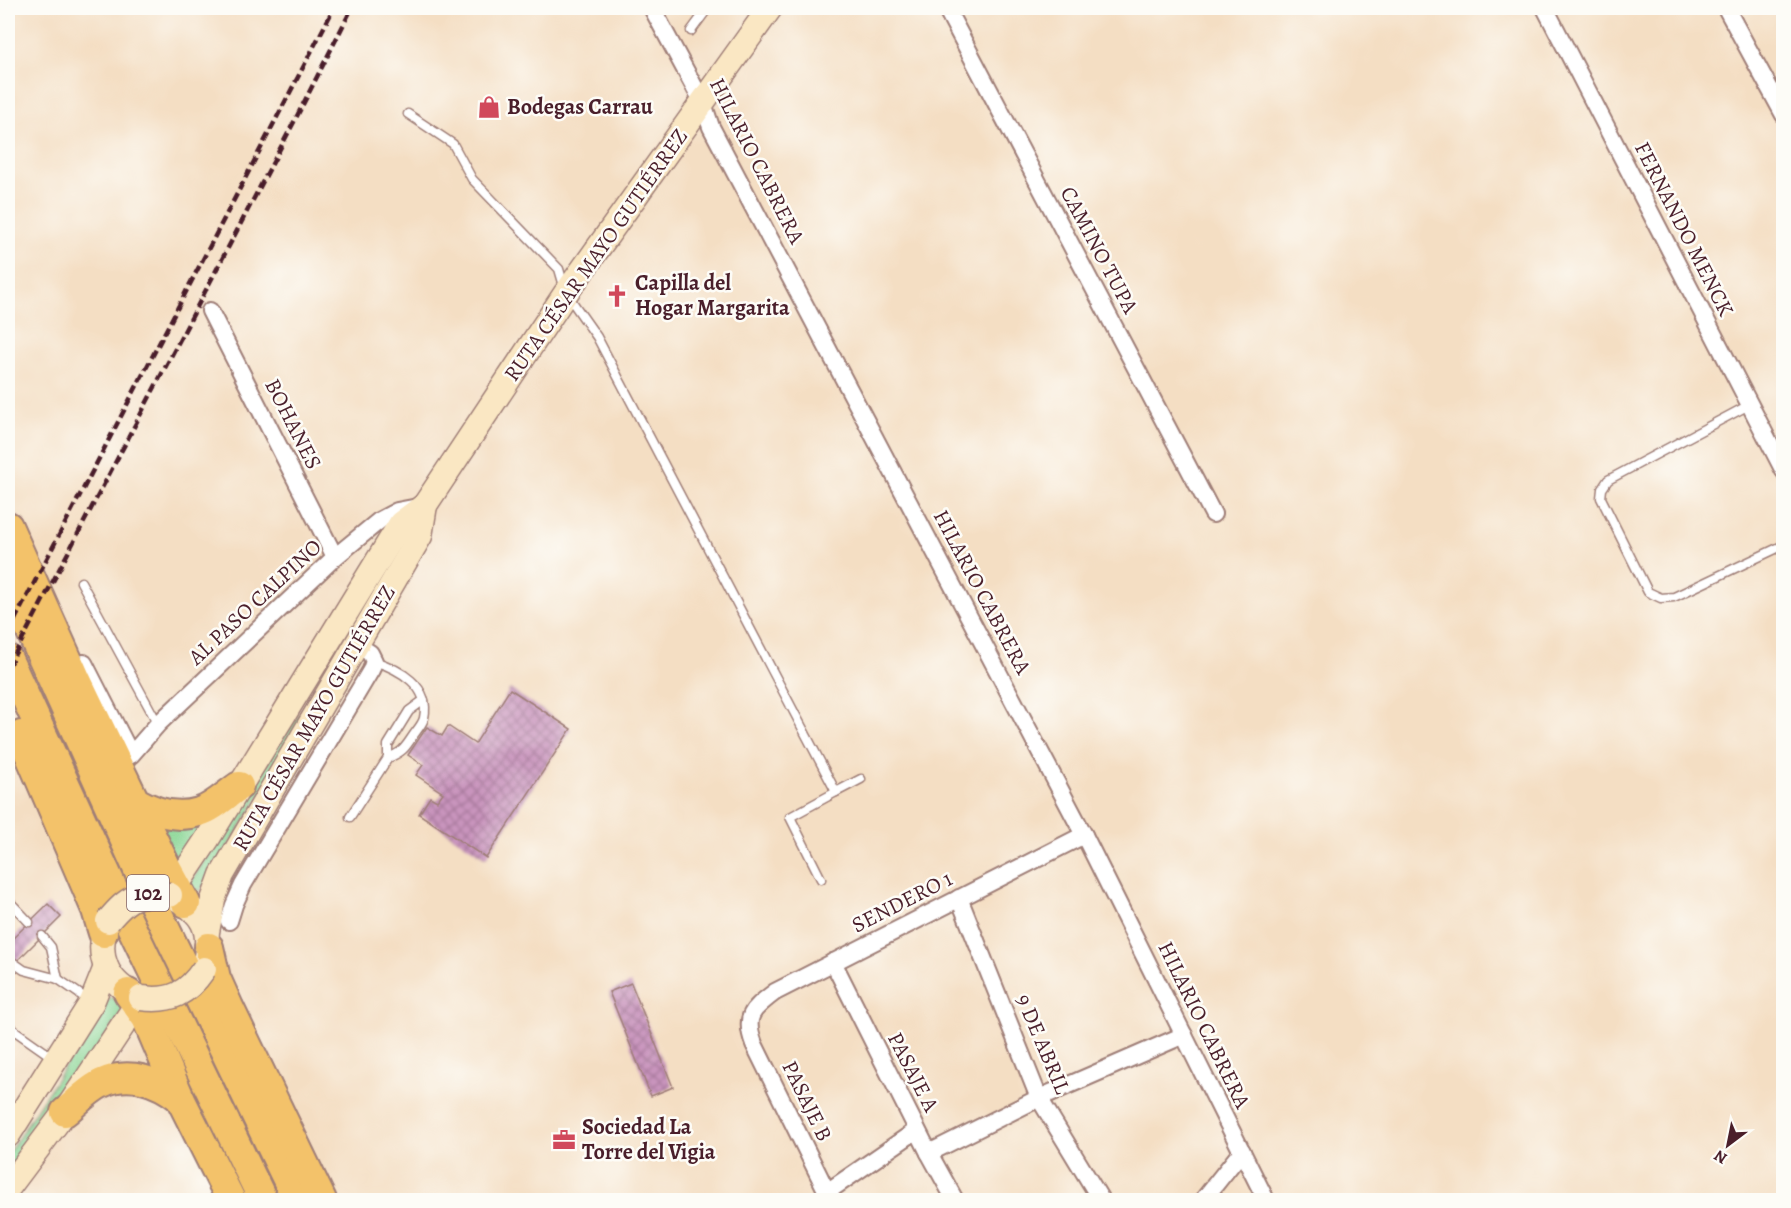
<svg xmlns="http://www.w3.org/2000/svg" width="1791" height="1208" font-family="Alegreya,serif">
  <style>
    .green { fill: #86d492; stroke: #687a5e; stroke-width: 1.5 }
    .building { fill: url(#building-cross-hatch) }
    .lines { fill: none; stroke-linecap: round; stroke-linejoin: round }
    .service-casing { stroke: #9f7e77; stroke-width: 11 }
    .minor-casing { stroke: #9f7e77; stroke-width: 20 }
    .secondary-casing { stroke: #9f7e77; stroke-width: 27 }
    .trunk-casing { stroke: #9f7e77; stroke-width: 32 }
    .service { stroke: #fff; stroke-width: 8 }
    .minor { stroke: #fff; stroke-width: 16 }
    .secondary { stroke: #fae7c3; stroke-width: 24 }
    .trunk { stroke: #f3c26a; stroke-width: 28 }
    .rail { stroke: #4a1f2b; stroke-width: 4.5; stroke-dasharray: 9 4.5; stroke-linecap: butt }
    .secondary-bridge-casing { stroke: #9f7e77; stroke-width: 27; stroke-linecap: butt }
    .secondary-bridge { stroke: #fae7c3; stroke-width: 24 }
    .labels { text-anchor: middle; dominant-baseline: central; stroke-width: 5; stroke-linejoin: round; paint-order: stroke }
    .shield { fill: #fdfcf7; stroke: #806168; stroke-width: 1.5 }
    .shield-label { font-size: 21px; font-weight: bold; fill: #4a1f2b }
    .poi-label { font-size: 22px; font-weight: bold; fill: #4a1f2b; stroke: #fdfcf7; text-anchor: start }
    .street-label { font-size: 22px; fill: #4a1f2b; stroke: #fdfcf7 }
  </style>
  <defs>
    <pattern id="building-cross-hatch" width="8" height="8" patternUnits="userSpaceOnUse" patternTransform="scale(1.5)"><rect width="8" height="8" fill="#c994bd"/><path d="M0 0l8 8M0 8l8-8" fill="none" stroke="#a5789a"/></pattern>
  </defs>
  <rect width="100%" height="100%" fill="#fdfcf7"/>
  <filter id="ink" filterUnits="userSpaceOnUse"><feTurbulence type="fractalNoise" baseFrequency=".0167" numOctaves="2"/><feDisplacementMap in="SourceGraphic" scale="12" xChannelSelector="R" yChannelSelector="G"/><feConvolveMatrix kernelMatrix="1 2 1 2 8 2 1 2 1" color-interpolation-filters="sRGB"/></filter>
  <filter id="wash" filterUnits="userSpaceOnUse"><feTurbulence type="fractalNoise" baseFrequency=".008" numOctaves="4" result="noise"/><feDisplacementMap in="SourceGraphic" scale="24" xChannelSelector="R" yChannelSelector="G"/><feGaussianBlur stdDeviation="1.35" result="paint"/><feColorMatrix in="noise" values="0 0 0 0 0 0 0 0 0 0 0 0 0 0 0 0 0 1.4 0 .05"/><feComposite in="paint" operator="in"/></filter>
  <g filter="url(#wash)">
    <rect width="100%" height="100%" fill="#f4dec3"/>
    <g class="green">
      <path d="M334,661L283,759L201,890L194,892L187,887Z"/>
      <path d="M155,822L204,825L176,865Z"/>
      <path d="M109,998H114L127,1007L8,1172V1154Z"/>
    </g>
    <g id="blocks">
      <g class="building">
        <path d="M510,689L571,729L486,858L419,814L430,797L437,801L443,793L416,775L423,765L408,755L427,727L442,736L448,726L475,744Z"/>
        <path d="M48,904L61,917L8,970V943Z"/>
        <path d="M631,983L673,1087L651,1096L609,992Z"/>
      </g>
    </g>
  </g>
  <g filter="url(#ink)">
    <use href="#blocks" fill-opacity="0" stroke="#9f7e77" stroke-width="1.5"/>
    <g class="lines">
      <g class="service-casing">
        <g id="service">
          <path d="M691,31L708,8"/>
          <path d="M408,114L453,144L472,179L559,269L566,293L597,337L836,792L861,779"/>
          <path d="M1749,405L1608,480L1602,489L1601,498L1648,592L1661,598L1674,597L1784,545"/>
          <path d="M81,582L158,724"/>
          <path d="M374,661C399,669 431,686 424,718C423,723 418,729 415,733C405,747 405,751 388,758"/>
          <path d="M350,817L388,758V745L409,711L424,700"/>
          <path d="M821,879L790,817L836,792"/>
          <path d="M8,900L29,922"/>
          <path d="M42,936L51,947L58,979"/>
          <path d="M14,963L24,970L58,979L91,1002"/>
          <path d="M8,1026L55,1059"/>
        </g>
      </g>
      <g class="minor-casing">
        <g id="minor">
          <path d="M652,8L703,103L711,127L1084,835L1266,1200"/>
          <path d="M946,8L1213,514"/>
          <path d="M1545,8L1784,471"/>
          <path d="M1726,8L1784,115"/>
          <path d="M210,311L335,557"/>
          <path d="M84,663L131,755L158,724L335,557L380,520L397,511L418,507"/>
          <path d="M959,898L1039,1098L1101,1200"/>
          <path d="M229,921L234,905L243,885L371,670L374,661L370,653L357,645"/>
          <path d="M833,962L929,1153L955,1200"/>
          <path d="M929,1153L1039,1098L1184,1035"/>
          <path d="M827,1192L917,1130"/>
          <path d="M831,1200L754,1044C743,1015 753,1009 775,992L1084,835"/>
          <path d="M1203,1200L1242,1151"/>
        </g>
      </g>
      <g class="secondary-casing">
        <g id="secondary">
          <path d="M207,932L213,900L222,875L420,536L425,505"/>
          <path d="M204,966C213,930 204,912 170,895L208,838L401,523L425,505L566,293L770,8"/>
          <path d="M8,1135L92,1002L106,967"/>
          <path d="M8,1188L65,1112L141,998C106,984 94,955 108,921"/>
        </g>
      </g>
      <g class="trunk-casing">
        <g id="trunk">
          <path d="M8,526L76,678L135,801C154,812 177,819 199,812C213,808 227,794 239,786"/>
          <path d="M8,581L152,901L297,1200"/>
          <path d="M8,659L125,914L263,1200"/>
          <path d="M21,735L96,910L103,933"/>
          <path d="M135,801L167,868L186,903"/>
          <path d="M209,947L216,978L229,1007L322,1200"/>
          <path d="M128,993L146,1018L180,1098"/>
          <path d="M65,1112C77,1102 89,1089 102,1083C129,1070 158,1081 180,1098L231,1200"/>
        </g>
      </g>
      <use href="#service" class="service"/>
      <use href="#minor" class="minor"/>
      <use href="#secondary" class="secondary"/>
      <use href="#trunk" class="trunk"/>
      <g class="rail">
        <path d="M8,633L334,8"/>
        <path d="M8,667L294,122L352,8"/>
      </g>
      <g class="secondary-bridge-casing">
        <g id="secondary-bridge">
          <path d="M108,921C130,895 137,893 170,895"/>
          <path d="M141,998C171,1002 187,994 204,969"/>
        </g>
      </g>
      <use href="#secondary-bridge" class="secondary-bridge"/>
    </g>
  </g>
  <defs>
    <g id="shop-bare" transform="scale(1.8)"><path d="M-5-2.5h2.3a2.7 3.5 0 0 1 5.4 0H5L5.5 6h-11ZM-1.5-2.5h3a1.5 2.3 0 0 0-3 0Z" fill="#d1495b" stroke="#fdfcf7" stroke-width="2.5" paint-order="stroke"/></g>
    <g id="church-bare" transform="scale(1.8)"><path d="M-1.2-6h2.4v3.5h3.3v2.4h-3.3V6h-2.4V-.1h-3.3v-2.4h3.3Z" fill="#d1495b" stroke="#fdfcf7" stroke-width="2.5" paint-order="stroke"/></g>
    <g id="office-bare" transform="scale(1.8)"><path d="M-6-3h4V-5.5h4V-3h4V5H-6ZM-1-4.5V-3h2v-1.5ZM-6 0V1H6V0Z" fill="#d1495b" stroke="#fdfcf7" stroke-width="2.5" paint-order="stroke"/></g>
  </defs>
  <g fill-rule="evenodd">
    <use href="#shop-bare" x="489" y="107"/>
    <use href="#church-bare" x="617" y="296"/>
    <use href="#office-bare" x="564" y="1140"/>
  </g>
  <g class="labels">
    <rect class="shield" x="127" y="875" width="42" height="36" rx="4.5"/>
    <g class="shield-label">
      <text x="148" y="893">102</text>
    </g>
    <g class="poi-label">
      <text x="507" y="107">Bodegas Carrau</text>
      <text x="635" y="283">Capilla del<tspan x="635" dy="25">Hogar Margarita</tspan></text>
      <text x="582" y="1127">Sociedad La<tspan x="582" dy="25">Torre del Vigia</tspan></text>
    </g>
    <g class="street-label">
      <text transform="translate(757 161) rotate(63)">HILARIO CABRERA</text>
      <text transform="translate(1684 229) rotate(63)">FERNANDO MENCK</text>
      <text transform="translate(1099 250) rotate(62)">CAMINO TUPA</text>
      <text transform="translate(596 255) rotate(-55)">RUTA CÉSAR MAYO GUTIÉRREZ</text>
      <text transform="translate(293 424) rotate(63)">BOHANES</text>
      <text transform="translate(982 592) rotate(62)">HILARIO CABRERA</text>
      <text transform="translate(255 602) rotate(-43)">AL PASO CALPINO</text>
      <text transform="translate(314 718) rotate(-60)">RUTA CÉSAR MAYO GUTIÉRREZ</text>
      <text transform="translate(902 902) rotate(-27)">SENDERO 1</text>
      <text transform="translate(1204 1025) rotate(64)">HILARIO CABRERA</text>
      <text transform="translate(1043 1044) rotate(67)">9 DE ABRIL</text>
      <text transform="translate(913 1072) rotate(63)">PASAJE A</text>
      <text transform="translate(807 1101) rotate(64)">PASAJE B</text>
    </g>
  </g>
  <rect width="1791" height="1208" fill="none" stroke="#fdfcf7" stroke-width="30"/>
  <g transform="translate(1728 1145) rotate(212)" stroke="#fdfcf7" stroke-width="4.5" paint-order="stroke">
  <path d="M0-4.5L10 22L0 15L-10 22Z" fill="#4a1f2b"/>
  <text y="-9" font-size="16" font-weight="bold" text-anchor="middle" fill="#4a1f2b">N</text>
  </g>
</svg>
